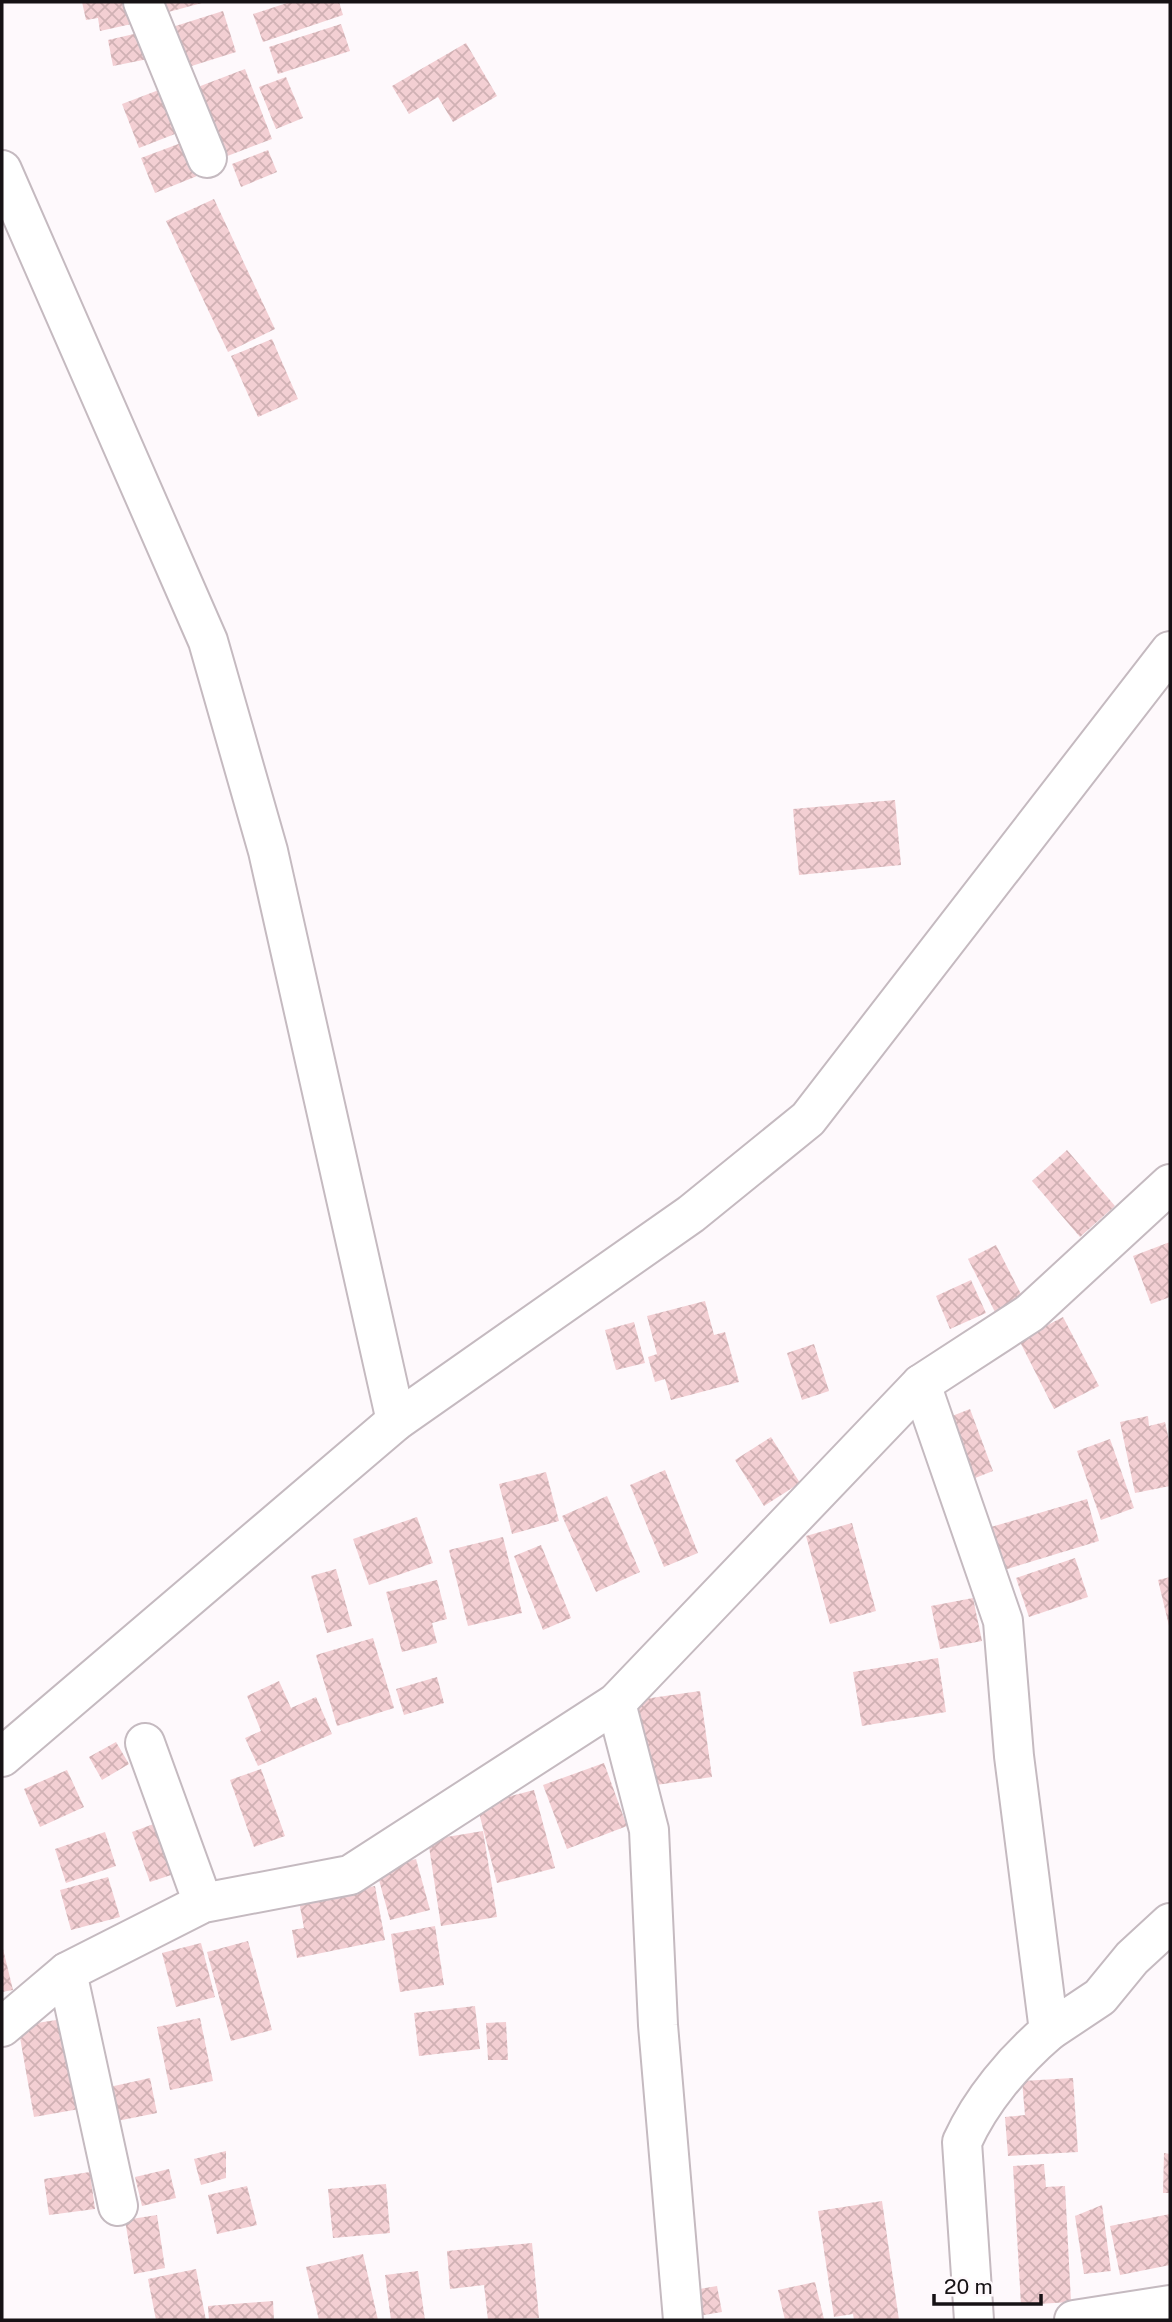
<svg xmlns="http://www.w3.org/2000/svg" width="1172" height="2322" font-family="'Public Sans',sans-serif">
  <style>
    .building { fill: url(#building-cross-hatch) }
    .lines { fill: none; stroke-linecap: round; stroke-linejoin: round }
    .minor-casing { stroke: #c5bac0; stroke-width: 42 }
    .minor { stroke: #fff; stroke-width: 38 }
  </style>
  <defs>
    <pattern id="building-cross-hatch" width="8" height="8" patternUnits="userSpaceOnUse" patternTransform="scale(1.75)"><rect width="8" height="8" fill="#f3cfd3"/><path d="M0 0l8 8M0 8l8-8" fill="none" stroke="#d0b1b4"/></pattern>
  </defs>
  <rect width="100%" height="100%" fill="#fef9fc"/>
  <g class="building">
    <path d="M82,2H131L136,23L100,31L98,18L86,20Z"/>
    <path d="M158,2H202V3L161,14Z"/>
    <path d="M290,2H339L343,15L263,42L253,14Z"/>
    <path d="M223,11L236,52L179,70L166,29Z"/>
    <path d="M341,24L350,51L278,74L269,47Z"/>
    <path d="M147,31L153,58L113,66L108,40Z"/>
    <path d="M466,43L497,96L453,122L438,97L409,114L392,86Z"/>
    <path d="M245,69L272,139L217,160L190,90Z"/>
    <path d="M286,77L303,118L276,129L259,87Z"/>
    <path d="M164,88L180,132L139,148L122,104Z"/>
    <path d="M189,140L202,174L155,193L141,158Z"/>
    <path d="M268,150L277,172L241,187L232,164Z"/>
    <path d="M214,199L275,329L228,352L166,221Z"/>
    <path d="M272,339L298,399L258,417L231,356Z"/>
    <path d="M895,800L901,865L799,875L793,809Z"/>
    <path d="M1067,1150L1115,1206L1080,1237L1032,1181Z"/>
    <path d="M1170,1242V1297L1151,1304L1133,1256Z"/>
    <path d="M996,1245L1024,1300L996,1314L968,1259Z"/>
    <path d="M971,1280L986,1313L950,1329L936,1296Z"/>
    <path d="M705,1301L714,1335L725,1332L739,1382L671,1400L665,1379L655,1382L648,1357L657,1354L647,1316Z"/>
    <path d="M1063,1317L1099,1386L1054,1409L1019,1340Z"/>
    <path d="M634,1322L645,1363L616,1370L605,1330Z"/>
    <path d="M814,1344L829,1391L802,1400L787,1353Z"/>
    <path d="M970,1409L993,1471L970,1480L947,1418Z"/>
    <path d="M1148,1416L1149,1426L1165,1422L1170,1445V1486L1135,1493L1120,1422Z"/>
    <path d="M771,1437L800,1483L764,1506L735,1460Z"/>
    <path d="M1110,1439L1134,1508L1101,1520L1077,1451Z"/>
    <path d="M665,1470L698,1553L664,1567L630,1485Z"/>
    <path d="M546,1472L559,1521L512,1534L499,1484Z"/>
    <path d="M607,1496L640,1572L596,1592L562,1516Z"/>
    <path d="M1087,1499L1099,1541L1004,1570L991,1527Z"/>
    <path d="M417,1517L433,1563L369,1585L353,1539Z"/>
    <path d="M852,1523L876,1611L830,1624L806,1536Z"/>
    <path d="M503,1537L522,1613L468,1626L449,1550Z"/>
    <path d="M541,1545L571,1618L543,1630L514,1556Z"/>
    <path d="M1075,1558L1088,1597L1029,1617L1016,1578Z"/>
    <path d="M336,1569L352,1626L327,1633L311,1576Z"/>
    <path d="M1170,1577V1626H1169L1158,1580Z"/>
    <path d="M437,1580L447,1619L432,1623L437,1643L402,1652L386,1592Z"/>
    <path d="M973,1598L982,1641L940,1649L931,1606Z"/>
    <path d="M373,1638L394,1708L337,1726L316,1655Z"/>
    <path d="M938,1658L946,1712L862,1726L853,1672Z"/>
    <path d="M437,1677L444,1703L404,1715L396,1689Z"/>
    <path d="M279,1681L291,1708L316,1697L332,1734L258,1766L245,1738L261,1731L247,1696Z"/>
    <path d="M700,1691L712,1777L649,1786L637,1700Z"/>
    <path d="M116,1742L129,1764L102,1780L89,1757Z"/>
    <path d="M604,1763L627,1826L567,1849L543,1785Z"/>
    <path d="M261,1769L285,1836L254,1847L230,1780Z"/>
    <path d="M67,1770L84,1807L40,1827L24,1789Z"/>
    <path d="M534,1790L555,1868L497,1883L477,1805Z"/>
    <path d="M159,1822L177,1873L150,1882L132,1832Z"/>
    <path d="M483,1831L497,1917L441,1926L428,1840Z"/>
    <path d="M105,1832L116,1866L66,1883L55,1849Z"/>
    <path d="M416,1859L430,1910L390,1920L376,1869Z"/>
    <path d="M108,1877L120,1917L71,1930L60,1890Z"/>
    <path d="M375,1886L385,1940L297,1958L292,1930L304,1928L299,1901Z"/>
    <path d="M435,1926L444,1985L400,1992L391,1934Z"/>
    <path d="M248,1941L272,2030L231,2041L207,1952Z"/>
    <path d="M201,1943L215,1997L176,2007L162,1953Z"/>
    <path d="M3,1949L13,1990L2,1992V1950Z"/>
    <path d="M475,2006L480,2049L419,2056L414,2013Z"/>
    <path d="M69,2018L85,2108L34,2117L18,2026Z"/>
    <path d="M200,2018L213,2081L170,2090L157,2027Z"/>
    <path d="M506,2022L508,2060H488L486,2023Z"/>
    <path d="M150,2078L157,2113L112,2122L105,2088Z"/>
    <path d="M1073,2078L1078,2152L1008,2156L1005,2117L1025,2115L1022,2081Z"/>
    <path d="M226,2151V2178L201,2185L194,2159Z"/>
    <path d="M1164,2153L1170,2154V2193H1163Z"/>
    <path d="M1044,2164L1046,2187L1065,2186L1071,2302L1021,2305L1013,2166Z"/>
    <path d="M169,2169L176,2198L142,2206L135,2177Z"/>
    <path d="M90,2172L95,2209L49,2215L44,2179Z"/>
    <path d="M386,2184L390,2233L333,2238L328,2189Z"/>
    <path d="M247,2186L257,2225L217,2234L208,2195Z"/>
    <path d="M882,2201L899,2320H854L853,2314L834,2317L818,2211Z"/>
    <path d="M1102,2205L1111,2271L1084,2274L1075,2216Z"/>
    <path d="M1170,2214V2265L1120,2275L1110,2226Z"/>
    <path d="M157,2215L165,2268L134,2274L125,2220Z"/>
    <path d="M532,2243L539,2318L488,2320L484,2285L450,2289L447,2251Z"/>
    <path d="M363,2254L378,2320H319L306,2267Z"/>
    <path d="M196,2269L206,2320H156L148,2279Z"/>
    <path d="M418,2271L425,2320H391L385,2275Z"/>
    <path d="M815,2282L824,2319L785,2320L778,2290Z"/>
    <path d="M717,2286L722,2312L692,2317L688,2291Z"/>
    <path d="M273,2301L274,2320H209L208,2306Z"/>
  </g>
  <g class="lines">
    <g class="minor-casing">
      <g id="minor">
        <path d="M143,2L207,158"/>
        <path d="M2,170L208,641L268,851L396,1421"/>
        <path d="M921,1384L1003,1621L1014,1756L1049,2031C1014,2061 981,2100 962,2142L974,2320"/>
        <path d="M616,1703L649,1830L658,2025L683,2320"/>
        <path d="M145,1743L203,1903"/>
        <path d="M2,1757L396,1421L691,1214L808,1119L1170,651"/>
        <path d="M67,1972L118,2206"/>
        <path d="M2,2027L67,1972L203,1903L350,1875L616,1703L921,1384L1030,1313L1170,1184"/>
        <path d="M1049,2031L1100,1997L1132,1958L1170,1923"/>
        <path d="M1074,2320L1170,2305"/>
      </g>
    </g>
    <use href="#minor" class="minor"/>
  </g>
  <rect width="1172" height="2322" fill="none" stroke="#161215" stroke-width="7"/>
  <path d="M934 2294v10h107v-10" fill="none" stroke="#161215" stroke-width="3.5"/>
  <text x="944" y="2294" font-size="21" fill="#161215" stroke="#fef9fc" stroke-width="5" paint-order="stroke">20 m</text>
</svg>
